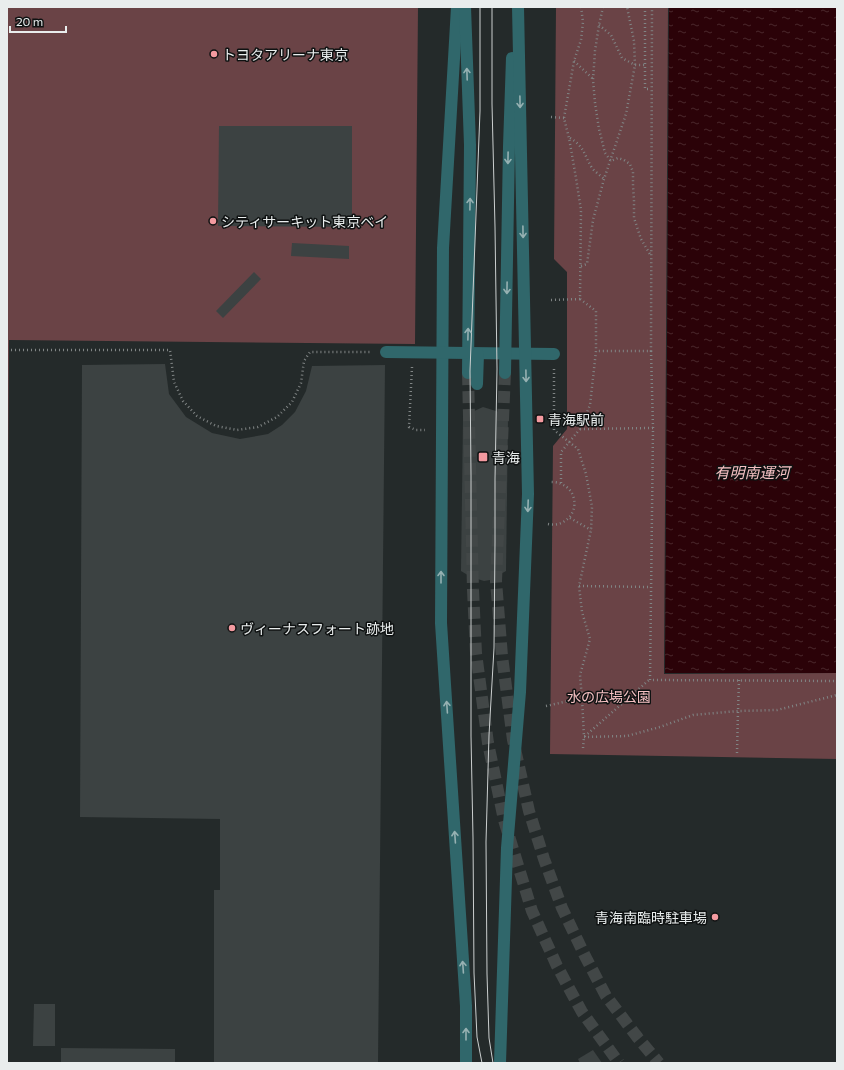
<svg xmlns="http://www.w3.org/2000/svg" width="844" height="1070" font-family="Commissioner,'Noto Sans JP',sans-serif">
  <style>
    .green { fill: #6a4346 }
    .water { fill: url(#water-ripples) }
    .building { fill: #3c4242 }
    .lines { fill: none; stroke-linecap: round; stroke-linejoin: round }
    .minor-tunnel { stroke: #424747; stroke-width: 12; stroke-dasharray: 12 6; stroke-linecap: butt }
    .path { stroke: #808585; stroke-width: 2.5; stroke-dasharray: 1 3; stroke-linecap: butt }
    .minor { stroke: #30676b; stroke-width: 12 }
    .tram { stroke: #cbcfcf; stroke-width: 1 }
    .oneway { stroke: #96b1b2 }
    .poi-dot { fill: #f49aa0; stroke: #0f1212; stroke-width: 1.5 }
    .labels { text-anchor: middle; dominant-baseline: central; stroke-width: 3; stroke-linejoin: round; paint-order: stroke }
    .poi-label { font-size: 14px; fill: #e9eded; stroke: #0f1212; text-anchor: start }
    .park-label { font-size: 14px; fill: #f4c0c2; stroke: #0f1212 }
    .water-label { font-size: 15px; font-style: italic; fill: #f4c0c2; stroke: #0f1212 }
  </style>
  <defs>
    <pattern id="water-ripples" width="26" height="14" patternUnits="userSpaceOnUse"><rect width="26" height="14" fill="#2b0208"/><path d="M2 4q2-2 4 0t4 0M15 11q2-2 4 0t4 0" fill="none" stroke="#4a272c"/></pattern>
  </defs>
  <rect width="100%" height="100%" fill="#242a2a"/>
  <g class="green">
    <path d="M7,7H418L415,344L9,340L7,676Z"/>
    <path d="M556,7H668L664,674L837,673V759L550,754L553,446L567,429V272L554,259Z"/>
  </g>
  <path class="water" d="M669,7H837V673H665Z"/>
  <g class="building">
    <path d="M219,126H352V227L218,226Z"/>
    <path d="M292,243L349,246V259L291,256Z"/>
    <path d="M254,272L261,279L223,318L216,311Z"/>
    <path d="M165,364L169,394L186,417L212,433L240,439L268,434L282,425L295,412L306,391L312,366L385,365L378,1063H214V890H220V819L80,817L82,365Z"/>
    <path d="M483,407L496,411L501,413L508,418L506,571L490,580L484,581L471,577L461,571L463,418L470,413Z"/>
    <path d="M34,1004H55V1046H33Z"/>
    <path d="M61,1048L175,1049V1063H61Z"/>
    <path d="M593,1050L602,1063H580L578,1059Z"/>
  </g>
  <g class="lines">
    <g class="minor-tunnel">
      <path d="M468,373L473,590L476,653L488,743L504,820L532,911L557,966L582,1012L619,1063"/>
      <path d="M505,373L496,581L502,656L513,740L529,811L544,859L562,908L585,956L606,996L638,1038L659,1063"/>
    </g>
    <g class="path">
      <path d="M581,7L583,22L581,40L574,61L564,118L569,138L576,178L581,210L580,299L596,311V351"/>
      <path d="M603,7L599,25L595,51L593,80L595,103L599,129L605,153L611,161L618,158L624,160L630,164L633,172V186L634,200V218L641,239L651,256"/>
      <path d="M645,7V89H651"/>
      <path d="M599,25L611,35L622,58L635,65H645"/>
      <path d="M574,61L593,79"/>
      <path d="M551,117L564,118"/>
      <path d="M570,138C585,147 584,155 592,168C595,172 600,175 604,179"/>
      <path d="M581,266L587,264L593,220L604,179L626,114L635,65L634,41L627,7"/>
      <path d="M551,300L580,299"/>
      <path d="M7,350H170L174,382L183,401L197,416L216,426L237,430L258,427L277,417L292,402L301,383L304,361L310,352H371"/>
      <path d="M651,351L653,428L650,680L837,681"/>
      <path d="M412,367L409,427L416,430H425"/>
      <path d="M554,369V430L578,449L586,474L592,507L591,530L579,586L582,612L590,639L580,675L582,698"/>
      <path d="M580,429L653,428"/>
      <path d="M561,483V452L580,429L590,405L596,351H651L652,7"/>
      <path d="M570,518L591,530"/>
      <path d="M548,524C553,525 558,525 563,522C579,514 578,490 561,484C558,482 553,482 549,482"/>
      <path d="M579,586L651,587"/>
      <path d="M546,706L582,698L584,737L627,736L660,727L693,715L738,711L777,710L837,695"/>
      <path d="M583,748L584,737L649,680"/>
      <path d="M737,753L738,711L739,680"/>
    </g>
    <g class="minor">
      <path d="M457,7L443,248L441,623L466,1006V1063"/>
      <path d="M465,7L470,145L468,373"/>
      <path d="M386,352L554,354"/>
      <path d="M505,373L509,146L512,58"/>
      <path d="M477,384L478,354"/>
      <path d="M500,1063L507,848L520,692L528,494L518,7"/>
    </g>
    <g class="tram">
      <path d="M480,7V111L470,371L471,475V736L473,838L474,973L477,1037L482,1063"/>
      <path d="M492,7V104L495,227L497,369L495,479V543L494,648L489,735L486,842L487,974L489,1038L493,1063"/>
    </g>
  </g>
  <defs><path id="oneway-shaft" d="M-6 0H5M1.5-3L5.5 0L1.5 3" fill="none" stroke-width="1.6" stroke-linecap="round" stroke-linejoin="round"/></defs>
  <g class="oneway">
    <use href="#oneway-shaft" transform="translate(467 74) rotate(-92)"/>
    <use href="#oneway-shaft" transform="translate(520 102) rotate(89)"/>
    <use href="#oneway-shaft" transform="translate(508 158) rotate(91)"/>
    <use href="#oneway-shaft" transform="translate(470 204) rotate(-89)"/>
    <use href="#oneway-shaft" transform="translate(523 232) rotate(89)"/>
    <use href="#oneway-shaft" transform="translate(507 288) rotate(91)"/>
    <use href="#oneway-shaft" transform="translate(468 334) rotate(-89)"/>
    <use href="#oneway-shaft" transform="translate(526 376) rotate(89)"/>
    <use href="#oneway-shaft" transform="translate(528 506) rotate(92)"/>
    <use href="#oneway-shaft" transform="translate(441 577) rotate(-90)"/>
    <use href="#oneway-shaft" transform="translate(447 707) rotate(-94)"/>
    <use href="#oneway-shaft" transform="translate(455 837) rotate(-94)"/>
    <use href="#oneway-shaft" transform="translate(463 967) rotate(-94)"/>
    <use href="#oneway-shaft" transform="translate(466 1034) rotate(-90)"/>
  </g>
  <g class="poi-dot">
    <circle cx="214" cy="54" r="4"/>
    <circle cx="213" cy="221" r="4"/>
    <rect x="536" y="415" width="8" height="8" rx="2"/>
    <rect x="478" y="452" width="10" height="10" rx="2"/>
    <circle cx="232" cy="628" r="4"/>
    <circle cx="715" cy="917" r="4"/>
  </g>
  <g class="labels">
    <g class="poi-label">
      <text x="222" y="54">トヨタアリーナ東京</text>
      <text x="221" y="221">シティサーキット東京ベイ</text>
      <text x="548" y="419">青海駅前</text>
      <text x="492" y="457">青海</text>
      <text x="240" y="628">ヴィーナスフォート跡地</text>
      <text x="707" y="917" text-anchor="end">青海南臨時駐車場</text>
    </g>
    <g class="park-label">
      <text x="609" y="696">水の広場公園</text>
    </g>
    <g class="water-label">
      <text x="752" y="472">有明南運河</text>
    </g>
  </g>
  <rect width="844" height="1070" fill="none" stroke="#e9eded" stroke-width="16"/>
  <path d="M10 26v6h56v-6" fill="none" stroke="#e9eded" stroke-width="2"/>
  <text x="16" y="26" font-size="12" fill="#e9eded" stroke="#0f1212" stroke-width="3" paint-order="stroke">20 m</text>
</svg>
